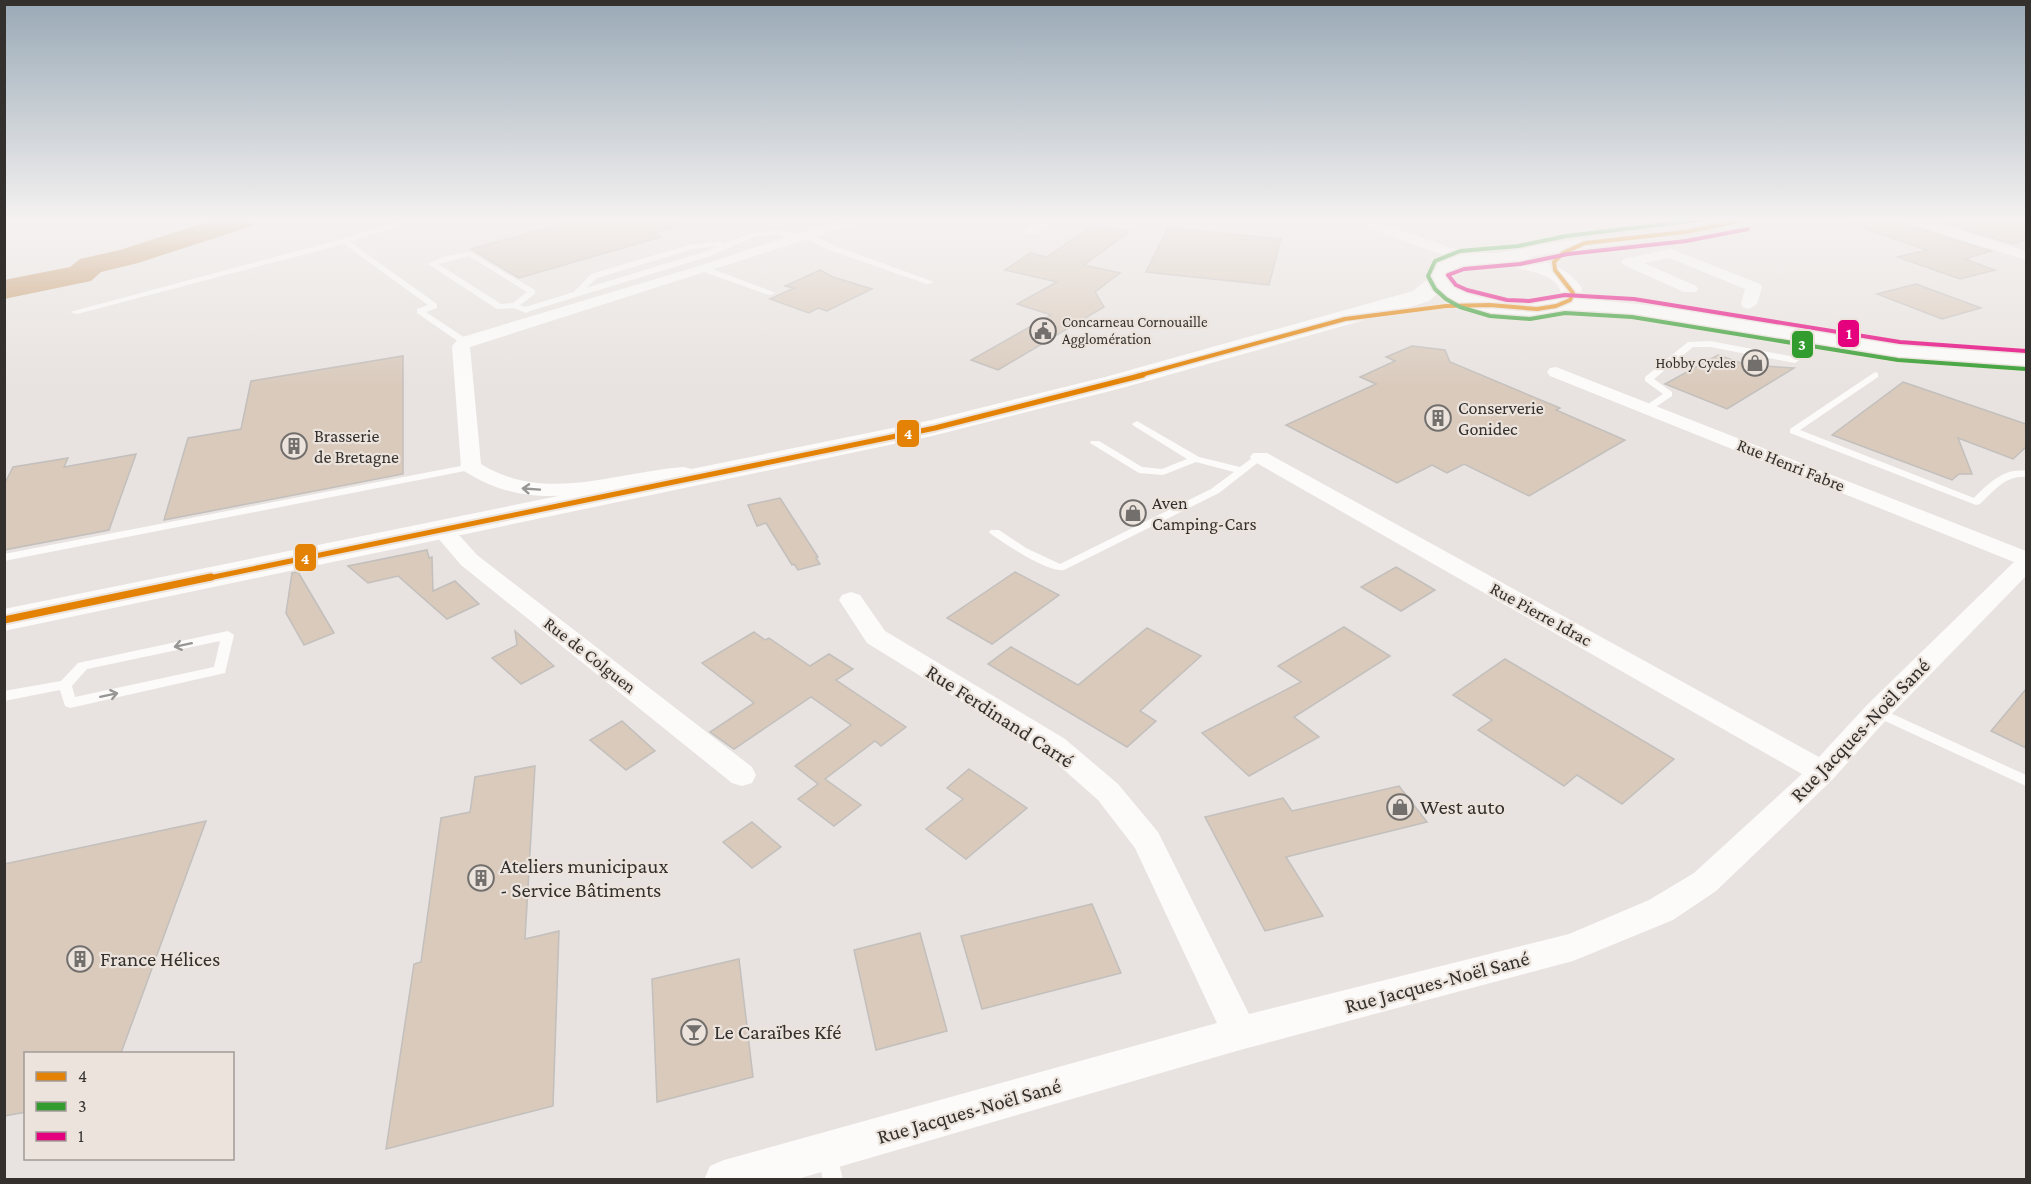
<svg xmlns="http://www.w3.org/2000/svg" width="2031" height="1184" font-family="'Crimson Pro',serif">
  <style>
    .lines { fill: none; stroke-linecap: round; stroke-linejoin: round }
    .river { fill: #c4996b; fill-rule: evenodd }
    .building { fill: #d9cabc; stroke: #c2bfbc; stroke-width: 1.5 }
    .lane { fill: #fcfbfa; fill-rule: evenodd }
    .street { fill: #fcfbfa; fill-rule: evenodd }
    .primary { fill: #fcfbfa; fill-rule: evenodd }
    .bus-1-far2-casing { stroke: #ebe3dc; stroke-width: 7 }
    .bus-1-far1-casing { stroke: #ebe3dc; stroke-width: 9 }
    .bus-1-casing { stroke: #ebe3dc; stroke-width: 11 }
    .bus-2-casing { stroke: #ebe3dc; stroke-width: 7 }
    .bus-3-casing { stroke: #ebe3dc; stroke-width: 7 }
    .bus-1-far2 { stroke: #e38204; stroke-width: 4 }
    .bus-1-far1 { stroke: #e38204; stroke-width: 5 }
    .bus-1 { stroke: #e38204; stroke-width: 7 }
    .bus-2 { stroke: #339c2e; stroke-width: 4 }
    .bus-3 { stroke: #e5007d; stroke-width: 4 }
    .oneway { stroke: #989694 }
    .labels { text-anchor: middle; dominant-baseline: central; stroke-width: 4.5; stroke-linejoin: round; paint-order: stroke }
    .far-poi-label { font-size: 15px; fill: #33302d; stroke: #ebe3dc; text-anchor: start }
    .poi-label { font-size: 18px; fill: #33302d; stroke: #ebe3dc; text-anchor: start }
    .street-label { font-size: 18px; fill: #33302d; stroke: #ebe3dc }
    .near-street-label { font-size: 21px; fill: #33302d; stroke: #ebe3dc }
    .near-poi-label { font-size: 21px; fill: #33302d; stroke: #ebe3dc; text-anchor: start }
    .line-badge { stroke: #ebe3dc; stroke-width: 2 }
    .badge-label { font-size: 16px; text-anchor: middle; font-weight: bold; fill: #fff }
  </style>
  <rect width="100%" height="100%" fill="#e8e3e0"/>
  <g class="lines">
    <path class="river" d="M213,220H256L252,226L138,263L101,272L91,281L4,299V280L70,267L80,259L120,250Z"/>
  </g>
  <g class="building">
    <path d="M576,220H678L679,226L654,233L661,237L519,278L471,249Z"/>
    <path d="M1851,220H1904L1907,225L1991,251L1965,259L1995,270L1960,279L1897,257L1927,250L1851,224Z"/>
    <path d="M1936,220H2026V240L2012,244Z"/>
    <path d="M1093,225L1129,232L1084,265L1120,273L1095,292L1104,307L998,370L971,360L1051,315L1017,304L1057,282L1005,270L1030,253L1047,257Z"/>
    <path d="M1168,228L1281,239L1269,285L1146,272Z"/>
    <path d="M820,270L833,277L872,289L827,311L818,308L809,313L770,299L794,288L785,286Z"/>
    <path d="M1916,284L1981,308L1942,319L1877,294Z"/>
    <path d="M1412,346L1445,350L1450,362L1560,408L1556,410L1625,440L1529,496L1464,464L1447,473L1432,465L1397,483L1286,425L1376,384L1360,377L1395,361L1386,357Z"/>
    <path d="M1718,355L1747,365L1794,368L1727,409L1665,384Z"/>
    <path d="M403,356V474L164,520L188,438L241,429L251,381Z"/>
    <path d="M1903,382L2026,424V447L2013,459L1958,438L1972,474H1959L1952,480L1832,435Z"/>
    <path d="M136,454L109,530L4,550V485L13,467L68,458L64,467Z"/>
    <path d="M780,498L818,557L816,558L820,564L798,570L794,564L792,565L766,523L757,526L748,505Z"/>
    <path d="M427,550L429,558L432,557L433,591L455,581L479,604L447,619L398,576L368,583L348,566Z"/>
    <path d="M1396,567L1435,590L1401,611L1361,587Z"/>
    <path d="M298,572L334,633L304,645L286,613L292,573Z"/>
    <path d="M1015,572L1059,595L992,644L947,618Z"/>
    <path d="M1344,627L1390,656L1294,717L1319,737L1249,776L1202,733L1301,682L1278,666Z"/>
    <path d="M1147,628L1201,656L1140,711L1156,721L1127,747L988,664L1011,647L1078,685Z"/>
    <path d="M515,631L554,666L521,684L492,658L517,645Z"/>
    <path d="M754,632L765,640L769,638L810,666L829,654L853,669L836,680L906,727L881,746L875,741L825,779L861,805L834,826L798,799L818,784L795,766L851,725L811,697L734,749L710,732L754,703L702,663Z"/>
    <path d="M1505,659L1674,759L1622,804L1577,775L1564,786L1478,730L1492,720L1453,695Z"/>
    <path d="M2026,689V748L1991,731Z"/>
    <path d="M622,721L655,751L626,770L590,740Z"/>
    <path d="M535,766L525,939L559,931L553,1106L386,1149L414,964L421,962L441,818L470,812L475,777Z"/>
    <path d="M969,769L1027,808L966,859L926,829L963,799L947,788Z"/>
    <path d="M1399,786L1427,822L1286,857L1323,916L1265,931L1205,817L1283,798L1292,811Z"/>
    <path d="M206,821L121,1053H26V1112L4,1116V864Z"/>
    <path d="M752,822L781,847L752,868L723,842Z"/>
    <path d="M1092,904L1121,973L982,1009L961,936Z"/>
    <path d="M920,933L947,1031L876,1050L854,950Z"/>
    <path d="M739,959L753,1077L657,1102L652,979Z"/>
  </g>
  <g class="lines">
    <g class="lane">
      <path d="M402,220H413L350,242L437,304V308L426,312L468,340V344H462L417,313V309L428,305L344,244L77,314L70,312L342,239Z"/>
      <path d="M776,230L791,232L805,238L801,240L776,234L754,237L710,256L530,311L526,313L514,308L497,309L428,264L445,256L470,252L535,290V294L520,305L525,307L574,292L591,274L689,245L721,241L724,243L753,233ZM718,246L704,252L586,288L597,278L693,249ZM469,256L527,292L513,303L501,304L438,264Z"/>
      <path d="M805,234H811L835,246L934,282L927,284L829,250L805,238Z"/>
      <path d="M701,267H707L776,293L769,295L701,271Z"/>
      <path d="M1710,341L1795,357L1799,360L1795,363L1710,347H1693L1654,379L1672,392V396L1651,410H1645V406L1663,394L1645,381V377L1688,342Z"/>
      <path d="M1875,372L1878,373V377L1800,430L1974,498C1989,483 2004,468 2026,471V477C2006,475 1994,491 1980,504L1976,505L1790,433V429Z"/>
      <path d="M1137,421L1199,457L1240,467L1256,455H1264L1265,457L1219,493L1064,570C1048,573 1005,544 991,534L989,532L991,530H999L1026,548L1060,564L1211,489L1234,472L1196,462L1163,475L1139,473L1090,443L1091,441H1099L1142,467L1162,469L1187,459L1134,426L1132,424Z"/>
      <path d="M471,464L476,467L475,469L4,561V554Z"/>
      <path d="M228,631L234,635L225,673L70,708L65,706L60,690L4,701V691L61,681L78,663ZM220,641L214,667L75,697L72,686L87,669Z"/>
      <path d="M1877,707L2026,775V786L1872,715L1870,712L1872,709Z"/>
      <path d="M828,1145L835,1148L843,1180H823L818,1155L821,1148Z"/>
    </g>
    <g class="street">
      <path d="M838,220H860L858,223L470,347L481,464C545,504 615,472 684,467L691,469L694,473L691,477C674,482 655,481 637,485C573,496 522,508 464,471L461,467L452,346L459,338L699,266Z"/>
      <path d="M1039,220H1056L1037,234H1027L1025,231Z"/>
      <path d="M1723,220H1753L1746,224C1660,241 1574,247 1488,264H1477L1435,252L1369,228L1367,225L1374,221L1379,222L1445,246L1482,256L1557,242L1685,228Z"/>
      <path d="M1906,220H1928L2026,251V260L1908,223Z"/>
      <path d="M1671,249L1760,284L1762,287L1757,304L1749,309L1743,307L1741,304L1745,289L1670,258L1644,263L1696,286L1698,289L1696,292H1684L1624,265L1621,262L1624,259Z"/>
      <path d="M1556,367L2026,551V576L1887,719L1832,780L1716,891L1673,920L1573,961L1240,1050L794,1180H704L710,1166L724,1160L1217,1023L1135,848L1098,800L1045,753L867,643L839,600L842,595L851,592L860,595L885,631L1065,739L1118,784L1158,832L1249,1014L1569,934L1649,900L1694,873L1802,774L1253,461L1250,457L1253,453H1267L1819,757L1867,705L2014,562L1550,376L1547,372L1550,368Z"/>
      <path d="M442,523L450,525L477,555L752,767L756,775L752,783L742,786L732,783L461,565L431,530L434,525Z"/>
    </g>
    <path class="primary" d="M1477,253C1513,253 1560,256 1582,288L1581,298L1682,309L1898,344L2026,353V367C1896,366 1771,333 1643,317C1618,314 1591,310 1566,311C1557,311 1548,315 1539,316C1506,319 1467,311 1439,292L1429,301L1407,308L1122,388L932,436L4,631V609L932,420L1105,377L1413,291L1429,278L1426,274C1438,257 1457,254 1477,253ZM1477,265C1496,265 1560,268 1561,294C1532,311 1466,304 1448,274L1460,267Z"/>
    <g class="bus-1-far2-casing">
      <path id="bus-1-far2" d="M1137,376L1345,319L1446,306L1490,305L1537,309L1556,306L1570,300L1573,293L1555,270L1554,262L1563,253L1585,243L1685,232L1745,220"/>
    </g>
    <g class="bus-1-far1-casing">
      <path id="bus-1-far1" d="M204,579L935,428L1143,375"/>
    </g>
    <g class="bus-1-casing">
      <path id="bus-1" d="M4,620L211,577"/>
    </g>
    <g class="bus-2-casing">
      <path id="bus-2" d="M1698,220L1566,236L1518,246L1460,251L1435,261L1428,276L1435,289L1446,299L1460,307L1490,316L1530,319L1565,313L1632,317L1898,360L2026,369"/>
    </g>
    <g class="bus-3-casing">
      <path id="bus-3" d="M1748,229L1686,241L1568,254L1520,264L1464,269L1448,275L1456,285L1467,290L1507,300L1529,301L1565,295L1634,299L1900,342L2026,351"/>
    </g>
    <use href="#bus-1-far2" class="bus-1-far2"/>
    <use href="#bus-1-far1" class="bus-1-far1"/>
    <use href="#bus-1" class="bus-1"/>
    <use href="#bus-2" class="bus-2"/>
    <use href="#bus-3" class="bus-3"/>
  </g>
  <defs><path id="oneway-shaft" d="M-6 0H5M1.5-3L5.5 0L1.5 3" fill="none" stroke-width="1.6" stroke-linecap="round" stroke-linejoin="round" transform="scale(1.5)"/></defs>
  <g class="oneway">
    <use href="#oneway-shaft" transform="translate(531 489) rotate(-176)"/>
    <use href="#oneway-shaft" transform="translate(183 645) rotate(168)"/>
    <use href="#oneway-shaft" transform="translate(109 695) rotate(-12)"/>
  </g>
  <linearGradient id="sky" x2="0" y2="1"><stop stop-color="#99a9b6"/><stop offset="0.57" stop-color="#f5f2f1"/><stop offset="1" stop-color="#f5f2f1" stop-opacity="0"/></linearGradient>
  <rect width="2031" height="386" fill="url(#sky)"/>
  <defs>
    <g id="civic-ring" transform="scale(1.35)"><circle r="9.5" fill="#ebe3dc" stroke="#726f6c" stroke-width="1.5"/><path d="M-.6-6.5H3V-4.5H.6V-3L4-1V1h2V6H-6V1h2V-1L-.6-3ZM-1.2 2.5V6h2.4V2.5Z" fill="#726f6c"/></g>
    <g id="shop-ring" transform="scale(1.35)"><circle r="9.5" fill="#ebe3dc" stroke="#726f6c" stroke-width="1.5"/><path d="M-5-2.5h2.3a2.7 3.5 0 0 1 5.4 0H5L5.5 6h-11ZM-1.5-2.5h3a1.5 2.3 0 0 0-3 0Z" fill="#726f6c"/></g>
    <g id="building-ring" transform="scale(1.35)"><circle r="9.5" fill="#ebe3dc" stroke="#726f6c" stroke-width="1.5"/><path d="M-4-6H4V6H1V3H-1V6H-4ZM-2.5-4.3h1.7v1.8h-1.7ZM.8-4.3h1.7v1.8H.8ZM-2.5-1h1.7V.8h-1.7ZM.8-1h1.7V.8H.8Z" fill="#726f6c"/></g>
    <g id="bar-ring" transform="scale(1.35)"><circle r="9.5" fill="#ebe3dc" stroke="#726f6c" stroke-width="1.5"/><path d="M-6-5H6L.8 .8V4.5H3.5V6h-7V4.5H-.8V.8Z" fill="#726f6c"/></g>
  </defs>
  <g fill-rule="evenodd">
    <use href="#civic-ring" x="1043" y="331"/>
    <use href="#shop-ring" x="1755" y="363"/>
    <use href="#building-ring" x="1438" y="418"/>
    <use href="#building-ring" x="294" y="446"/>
    <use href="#shop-ring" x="1133" y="513"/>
    <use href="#shop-ring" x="1400" y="807"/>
    <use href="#building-ring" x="481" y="878"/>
    <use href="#building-ring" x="80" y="959"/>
    <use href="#bar-ring" x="694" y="1032"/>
  </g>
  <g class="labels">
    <g class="far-poi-label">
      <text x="1062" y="322">Concarneau Cornouaille<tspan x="1062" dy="17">Agglomération</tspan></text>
      <text x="1736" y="363" text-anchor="end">Hobby Cycles</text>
    </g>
    <g class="poi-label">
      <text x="1458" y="408">Conserverie<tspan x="1458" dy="21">Gonidec</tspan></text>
      <text x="314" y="436">Brasserie<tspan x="314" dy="21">de Bretagne</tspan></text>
      <text x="1152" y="503">Aven<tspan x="1152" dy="21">Camping-Cars</tspan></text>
    </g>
    <g class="street-label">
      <text transform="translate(1791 465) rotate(22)">Rue Henri Fabre</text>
      <text transform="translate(1541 614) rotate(29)">Rue Pierre Idrac</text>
      <text transform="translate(590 655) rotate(38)">Rue de Colguen</text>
    </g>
    <g class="near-street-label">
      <text transform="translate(1000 716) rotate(33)">Rue Ferdinand Carré</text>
      <text transform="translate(1860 730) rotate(-46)">Rue Jacques-Noël Sané</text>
      <text transform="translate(1437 982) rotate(-15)">Rue Jacques-Noël Sané</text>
      <text transform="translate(969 1111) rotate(-16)">Rue Jacques-Noël Sané</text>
    </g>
    <g class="near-poi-label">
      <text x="1420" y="807">West auto</text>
      <text x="500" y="866">Ateliers municipaux<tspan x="500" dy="24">- Service Bâtiments</tspan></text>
      <text x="100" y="959">France Hélices</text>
      <text x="714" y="1032">Le Caraïbes Kfé</text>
    </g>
  </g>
  <g class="line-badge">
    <rect x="1837" y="319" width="23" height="29" rx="6" fill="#e5007d"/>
    <rect x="1791" y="330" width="23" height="29" rx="6" fill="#339c2e"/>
    <rect x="896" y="419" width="24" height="29" rx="6" fill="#e38204"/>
    <rect x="294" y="543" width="23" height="29" rx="6" fill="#e38204"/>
  </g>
  <g class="badge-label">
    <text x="1849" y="339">1</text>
    <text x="1802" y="350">3</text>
    <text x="908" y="439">4</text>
    <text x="305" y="564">4</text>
  </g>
  <rect width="2031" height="1184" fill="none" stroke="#33302d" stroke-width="12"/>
  <rect x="24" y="1052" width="210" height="108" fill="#ebe3dc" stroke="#a19b96" stroke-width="1.5"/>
  <rect x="36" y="1072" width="30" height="9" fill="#e38204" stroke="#a19b96" stroke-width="1.5"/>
  <text x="78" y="1082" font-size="18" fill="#33302d">4</text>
  <rect x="36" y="1102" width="30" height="9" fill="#339c2e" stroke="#a19b96" stroke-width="1.5"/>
  <text x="78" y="1112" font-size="18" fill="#33302d">3</text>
  <rect x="36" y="1132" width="30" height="9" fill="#e5007d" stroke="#a19b96" stroke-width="1.5"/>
  <text x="78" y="1142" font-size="18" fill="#33302d">1</text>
</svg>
